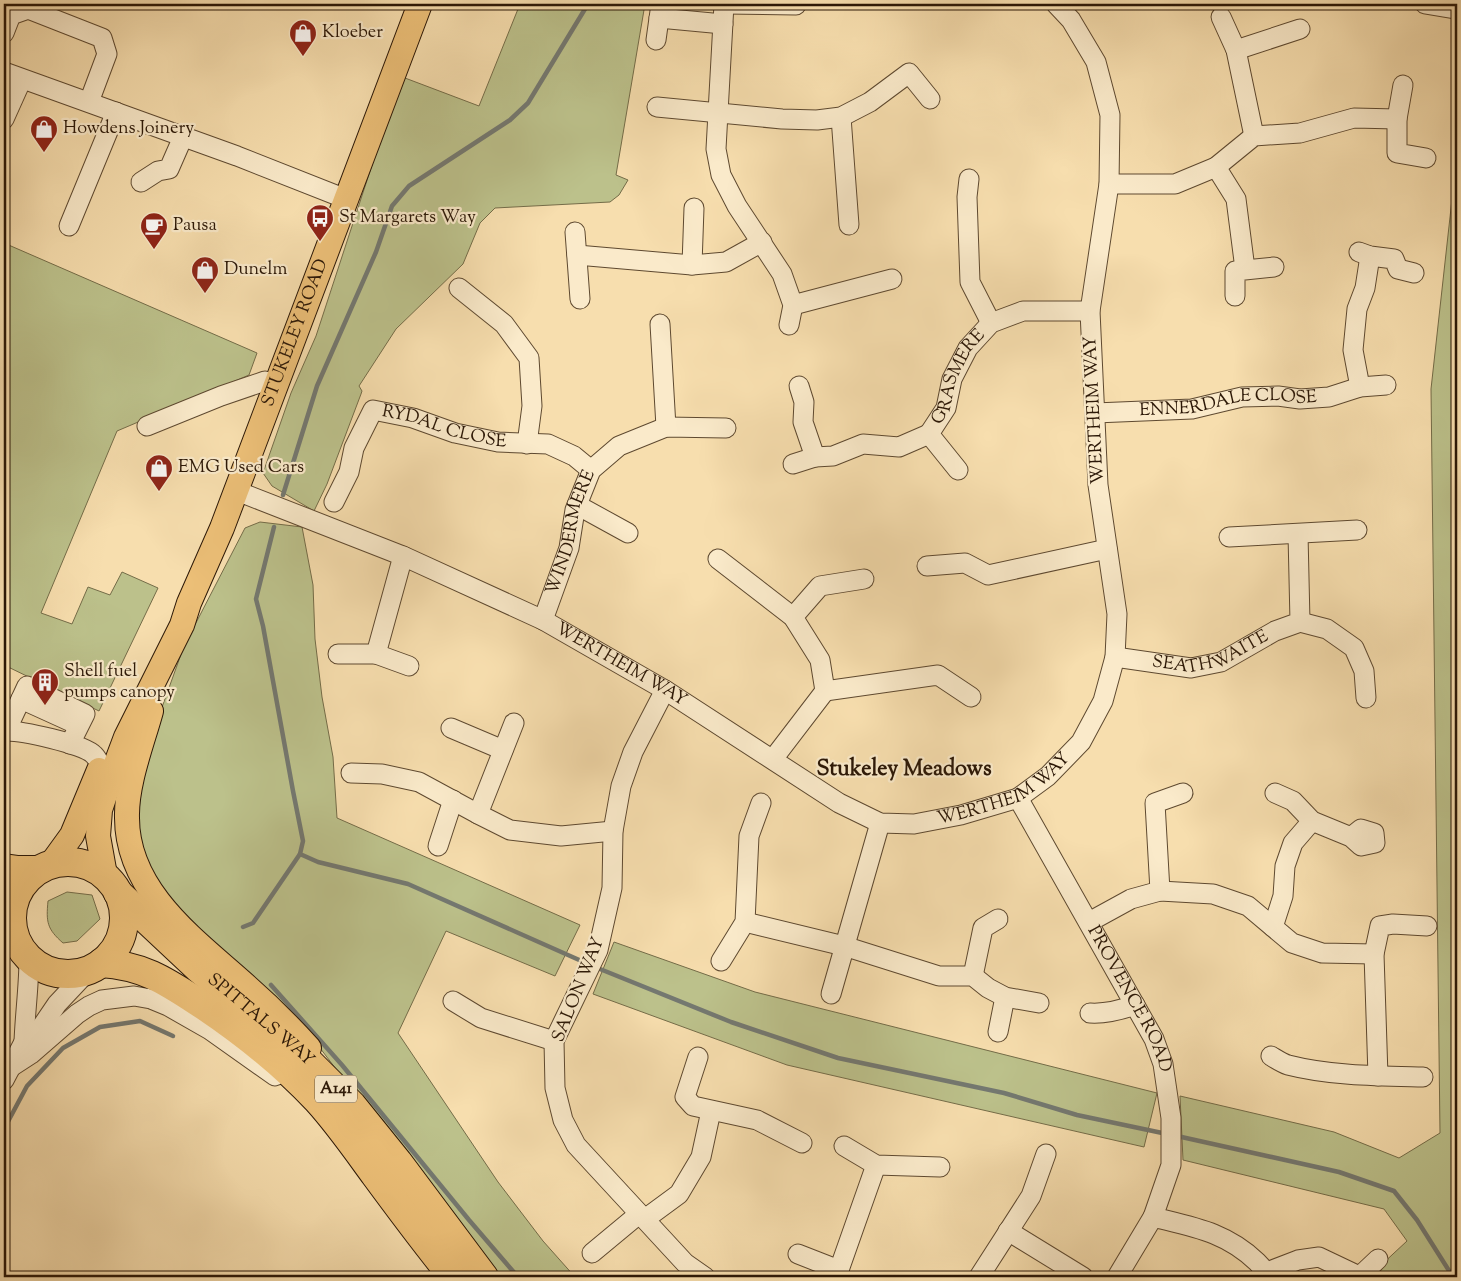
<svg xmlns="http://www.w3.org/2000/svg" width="1461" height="1281" font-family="'Sorts Mill Goudy',serif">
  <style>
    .green { fill: #bcc18b; stroke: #746c48 }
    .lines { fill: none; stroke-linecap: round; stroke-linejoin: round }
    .stream { stroke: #747870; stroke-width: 4.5 }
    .minor-casing { stroke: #5e4930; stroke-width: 21 }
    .major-casing { stroke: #2b1706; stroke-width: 26 }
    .highway-casing { stroke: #2b1706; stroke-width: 30 }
    .minor { stroke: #faeaca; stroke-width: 19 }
    .major { stroke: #ecbf77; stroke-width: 24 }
    .highway { stroke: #ecbf77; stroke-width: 28 }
    .labels { text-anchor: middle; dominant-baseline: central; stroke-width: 4.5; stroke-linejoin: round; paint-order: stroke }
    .shield { fill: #faeaca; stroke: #695641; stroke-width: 1 }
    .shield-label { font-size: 16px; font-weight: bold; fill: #2b1706 }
    .poi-label { font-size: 18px; fill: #2b1706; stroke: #faeaca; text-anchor: start }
    .street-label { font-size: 18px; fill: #2b1706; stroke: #faeaca }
    .district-label { font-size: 22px; font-weight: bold; fill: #2b1706; stroke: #faeaca }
  </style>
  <rect width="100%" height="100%" fill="#f7deae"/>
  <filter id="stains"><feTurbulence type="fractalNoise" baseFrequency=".004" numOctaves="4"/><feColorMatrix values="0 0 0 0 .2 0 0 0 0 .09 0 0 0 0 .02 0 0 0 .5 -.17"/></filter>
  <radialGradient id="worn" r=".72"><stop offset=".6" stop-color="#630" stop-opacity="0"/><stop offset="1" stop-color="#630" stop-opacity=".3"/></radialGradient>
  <g class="green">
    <path d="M504,4H645L616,175L628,180L619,195L610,202L495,208L480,223L463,264L396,329L359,386L362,391L361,394L327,484L314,511L272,486L263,473L291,393L316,336L393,101L405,78L479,106L518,9Z"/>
    <path d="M1457,154V1277H1384L1379,1267L1407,1241L1384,1209L1183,1160L1180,1096L1334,1132L1399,1158L1440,1133L1431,389Z"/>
    <path d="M4,243L257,353L249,375L117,431L41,613L72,624L88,587L110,595L122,572L158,588L99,711L4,665Z"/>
    <path d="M260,522L302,527L313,585L315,639L322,697L333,757L337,818L580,925L555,976L446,931L398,1033L498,1182L543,1241L575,1277H498L470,1245L320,1048L166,898L147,865L134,825L142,763L184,646L245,528Z"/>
    <path d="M67,892L92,895L100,919L77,941L63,943C47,929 46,922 48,901Z"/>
    <path d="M614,942L755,992L1157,1093L1144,1147L787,1065L593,994Z"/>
  </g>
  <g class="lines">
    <g class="stream">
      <path d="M283,495L317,386L376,252L392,206L409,186L510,120L528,103L588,4"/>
      <path d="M274,527L256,599L263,626L293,791L303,841L300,854L318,862L408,884L586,963"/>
      <path d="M243,927L253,923L300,854"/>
      <path d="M595,967L731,1022L838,1058L1004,1093L1077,1115L1167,1134"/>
      <path d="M271,985L342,1065L469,1220L518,1277"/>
      <path d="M4,1129L27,1086L63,1048L100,1027L140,1021L173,1036"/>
      <path d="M1177,1136L1339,1172L1394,1191L1417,1220L1453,1277"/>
    </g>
    <g class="minor-casing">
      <g id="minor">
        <path d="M724,4L716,149L721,175L737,206L782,274L793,305L789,325"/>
        <path d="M724,4L796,5"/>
        <path d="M1425,4L1455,9"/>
        <path d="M1221,17L1236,50L1254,136"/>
        <path d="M659,18L723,24"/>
        <path d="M4,33L11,15L28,9L102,38L107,54L89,102"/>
        <path d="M656,40L661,4"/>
        <path d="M1236,50L1300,29"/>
        <path d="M4,72L237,156L346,199"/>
        <path d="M1403,85L1397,119V153L1426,158"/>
        <path d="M657,107L782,119L817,120L841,117L870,102L909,73L930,99"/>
        <path d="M841,117L849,225"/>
        <path d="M4,119L22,79"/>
        <path d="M1216,167L1236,199L1245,269"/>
        <path d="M969,179L967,197L970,282L991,323"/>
        <path d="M141,182L158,171L169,169L183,137"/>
        <path d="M1109,184H1175L1216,167L1254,136L1300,133L1354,118L1397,119"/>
        <path d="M69,226L116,112"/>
        <path d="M575,232L580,299"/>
        <path d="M1359,252L1370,256L1394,259L1398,269L1414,273"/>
        <path d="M577,255L692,265L726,262L762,242"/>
        <path d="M692,265L694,208"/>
        <path d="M459,288L504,324L529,358L532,406L527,444"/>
        <path d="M1235,296V271L1274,267"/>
        <path d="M793,305L892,279"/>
        <path d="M660,324L666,427"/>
        <path d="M799,386L804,402L803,422L815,457"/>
        <path d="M1360,387L1353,350L1357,309L1365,288L1370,256"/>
        <path id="s1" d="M1095,413L1192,409L1242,397L1278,396L1300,399L1329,397L1360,387L1386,385"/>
        <path d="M147,426L221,396L265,381L276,385"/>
        <path d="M793,464L815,457L833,456L863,444L899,447L929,434"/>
        <path id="s2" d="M958,470L929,434L946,408L952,379L968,348L991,323L1023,311H1090"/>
        <path id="s3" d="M237,491L403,556L543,620L665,690L839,803L880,823L914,824L961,815L1018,798L1048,776L1081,742L1103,701L1115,657L1117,614L1098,485L1090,311L1109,184L1110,115L1096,62L1071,20L1056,4"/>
        <path id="s4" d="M334,502L349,472L354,448L373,410L413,418L455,433L498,442L548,444L574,456L591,470"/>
        <path d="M577,505L628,533"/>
        <path d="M1229,537L1357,530"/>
        <path d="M718,559L793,617L820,660L825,691L773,759"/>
        <path d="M927,566L965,563L988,575L1107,549"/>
        <path d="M793,617L820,586L864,579"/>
        <path id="s5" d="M543,620L569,548L575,510L591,470L619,446L666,427L726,428"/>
        <path d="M1300,622L1327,629L1354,648L1364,671L1366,698"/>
        <path d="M338,654H376L403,556"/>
        <path d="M376,654L409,666"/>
        <path id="s6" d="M1115,657L1191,668L1221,662L1275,631L1300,622L1298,534"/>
        <path d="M665,690L633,752L621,786L613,831L612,888L598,950L554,1041L555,1088L563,1120L576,1145L685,1263L705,1277"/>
        <path d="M825,691L938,675L971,697"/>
        <path d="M21,699L76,724"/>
        <path d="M451,728L503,750"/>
        <path d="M4,731H6L27,686L85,714L70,744"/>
        <path d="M4,731C20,730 84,744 94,755C97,758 99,762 101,766"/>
        <path d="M351,773L382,774L419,782L478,814L510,830L561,836L613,831"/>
        <path d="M1275,793L1293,801L1312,821L1351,837L1361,846L1375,843L1374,833L1361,829L1351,837"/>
        <path id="s7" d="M1018,798L1154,1039L1163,1064L1171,1118V1165L1153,1217"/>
        <path d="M478,814L514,723"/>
        <path d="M438,846L453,800"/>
        <path d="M1160,891L1155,803L1183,793"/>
        <path d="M745,922L844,946L939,976H973L988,988L1005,997L1039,1003"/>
        <path d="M1089,922L1131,899L1160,891L1213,894L1248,906L1292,943L1322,953L1374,954"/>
        <path d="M1273,927L1283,896L1285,866L1293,843L1312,821"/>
        <path d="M721,961L745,922L749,836L761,803"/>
        <path d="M973,976L983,928L998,919"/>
        <path d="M831,994L880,823"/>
        <path d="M453,1001L481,1018L554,1041"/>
        <path d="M1090,1013C1106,1014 1121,1010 1135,1005"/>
        <path d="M998,1032L1005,997"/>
        <path d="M24,1042C25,1014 29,986 29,958"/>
        <path d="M1271,1056C1276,1059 1282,1063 1288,1065C1331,1076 1379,1076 1423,1077"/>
        <path d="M698,1057L685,1097L693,1106L757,1120L802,1143"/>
        <path d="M11,1067L31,1054L77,1014L89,1006L102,1000L134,996L151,999L168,1006L210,1030L275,1076"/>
        <path d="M1378,1076L1374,954L1380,926L1393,924L1427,926"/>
        <path d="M4,1080L24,1042L40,1029L57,1004L89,970"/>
        <path d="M844,1146L876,1165L940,1167"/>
        <path d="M645,1219L679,1194L701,1157L711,1111"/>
        <path d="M1008,1231L1083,1277"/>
        <path d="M592,1253L639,1214"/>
        <path d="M798,1254L839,1270"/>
        <path d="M1267,1272L1298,1260L1319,1257L1359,1276"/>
        <path d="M838,1277L839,1270L876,1165"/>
        <path d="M979,1277L1031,1196L1046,1154"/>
        <path d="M1117,1277L1153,1217C1193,1227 1226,1232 1257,1262C1262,1267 1266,1271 1268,1277"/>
        <path d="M1359,1277L1378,1259"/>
      </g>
    </g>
    <g class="major-casing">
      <g id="major">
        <path d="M151,711C142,744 126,784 127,818C127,892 195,940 244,984C267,1004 289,1026 309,1048"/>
        <path d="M51,864L72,835L99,770"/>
        <path id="s8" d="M105,875L98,836L100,810L111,777L126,737L182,625L189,603L222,528L420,4"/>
      </g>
    </g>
    <g class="highway-casing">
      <g id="highway">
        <circle cx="68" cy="918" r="56"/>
        <path d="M4,868L18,870H38"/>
        <path id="s9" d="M118,893L199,969L300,1053L352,1105L398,1162L484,1277"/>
        <path d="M101,963C146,966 167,982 204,1006C244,1033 283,1064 317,1100C338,1123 356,1149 375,1175C400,1209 426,1244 453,1277"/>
      </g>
    </g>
    <use href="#minor" class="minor"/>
    <use href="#major" class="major"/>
    <use href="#highway" class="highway"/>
  </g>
  <defs>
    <g id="shop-pin" transform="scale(1.4375)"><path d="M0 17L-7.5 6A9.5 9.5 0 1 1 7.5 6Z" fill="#8f2418" stroke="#faeaca"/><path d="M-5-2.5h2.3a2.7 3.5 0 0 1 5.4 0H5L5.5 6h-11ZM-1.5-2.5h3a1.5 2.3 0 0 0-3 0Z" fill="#fff"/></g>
    <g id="bus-pin" transform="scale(1.4375)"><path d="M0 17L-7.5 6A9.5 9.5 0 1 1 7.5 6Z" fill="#8f2418" stroke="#faeaca"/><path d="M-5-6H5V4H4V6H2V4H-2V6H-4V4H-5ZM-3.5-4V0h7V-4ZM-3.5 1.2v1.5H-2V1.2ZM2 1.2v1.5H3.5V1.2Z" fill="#fff"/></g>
    <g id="cafe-pin" transform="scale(1.4375)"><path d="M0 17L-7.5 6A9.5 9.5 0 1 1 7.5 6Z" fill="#8f2418" stroke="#faeaca"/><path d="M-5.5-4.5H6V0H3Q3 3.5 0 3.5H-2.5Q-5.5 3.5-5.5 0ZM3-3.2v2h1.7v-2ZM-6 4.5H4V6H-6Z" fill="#fff"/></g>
    <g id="building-pin" transform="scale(1.4375)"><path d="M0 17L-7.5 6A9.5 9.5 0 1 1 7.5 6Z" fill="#8f2418" stroke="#faeaca"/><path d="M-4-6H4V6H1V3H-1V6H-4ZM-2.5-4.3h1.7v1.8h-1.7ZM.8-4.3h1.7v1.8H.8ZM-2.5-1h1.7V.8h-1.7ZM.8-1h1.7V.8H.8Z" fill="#fff"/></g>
  </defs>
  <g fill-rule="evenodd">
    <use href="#shop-pin" x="303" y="33"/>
    <use href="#shop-pin" x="44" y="129"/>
    <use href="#bus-pin" x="320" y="218"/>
    <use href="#cafe-pin" x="154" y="226"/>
    <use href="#shop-pin" x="205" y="270"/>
    <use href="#shop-pin" x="159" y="468"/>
    <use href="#building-pin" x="45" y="682"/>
  </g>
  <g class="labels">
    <rect class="shield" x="315" y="1075.5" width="42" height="27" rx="4"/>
    <g class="shield-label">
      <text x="336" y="1089">A141</text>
    </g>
    <g class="poi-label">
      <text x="322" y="33">Kloeber</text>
      <text x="63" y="129">Howdens Joinery</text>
      <text x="339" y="218">St Margarets Way</text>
      <text x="173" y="226">Pausa</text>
      <text x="224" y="270">Dunelm</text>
      <text x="178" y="468">EMG Used Cars</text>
      <text x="64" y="672">Shell fuel<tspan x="64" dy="21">pumps canopy</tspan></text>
    </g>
    <g class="street-label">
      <text stroke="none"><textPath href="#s8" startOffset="582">STUKELEY ROAD</textPath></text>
      <text stroke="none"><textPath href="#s2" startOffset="111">GRASMERE</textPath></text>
      <text stroke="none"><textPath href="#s1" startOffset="134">ENNERDALE CLOSE</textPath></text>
      <text transform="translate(1095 410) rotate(-93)">WERTHEIM WAY</text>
      <text stroke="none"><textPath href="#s4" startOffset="174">RYDAL CLOSE</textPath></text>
      <text stroke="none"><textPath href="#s5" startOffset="92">WINDERMERE</textPath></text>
      <text stroke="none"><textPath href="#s6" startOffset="99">SEATHWAITE</textPath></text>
      <text stroke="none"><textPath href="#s3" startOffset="422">WERTHEIM WAY</textPath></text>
      <text stroke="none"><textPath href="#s3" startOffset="858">WERTHEIM WAY</textPath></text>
      <text transform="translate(579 990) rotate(-68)">SALON WAY</text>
      <text stroke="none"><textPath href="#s7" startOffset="230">PROVENCE ROAD</textPath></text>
      <text stroke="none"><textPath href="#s9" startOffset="191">SPITTALS WAY</textPath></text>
    </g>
    <g class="district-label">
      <text x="904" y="770">Stukeley Meadows</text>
    </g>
  </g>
  <rect width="1461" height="1281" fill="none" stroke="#f7deae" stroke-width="20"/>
  <rect x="5" y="5" width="1451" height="1271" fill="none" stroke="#2b1706" stroke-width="2.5"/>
  <rect x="10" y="10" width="1441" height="1261" fill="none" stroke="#2b1706"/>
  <rect width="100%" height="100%" filter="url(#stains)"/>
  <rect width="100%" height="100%" fill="url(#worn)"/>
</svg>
